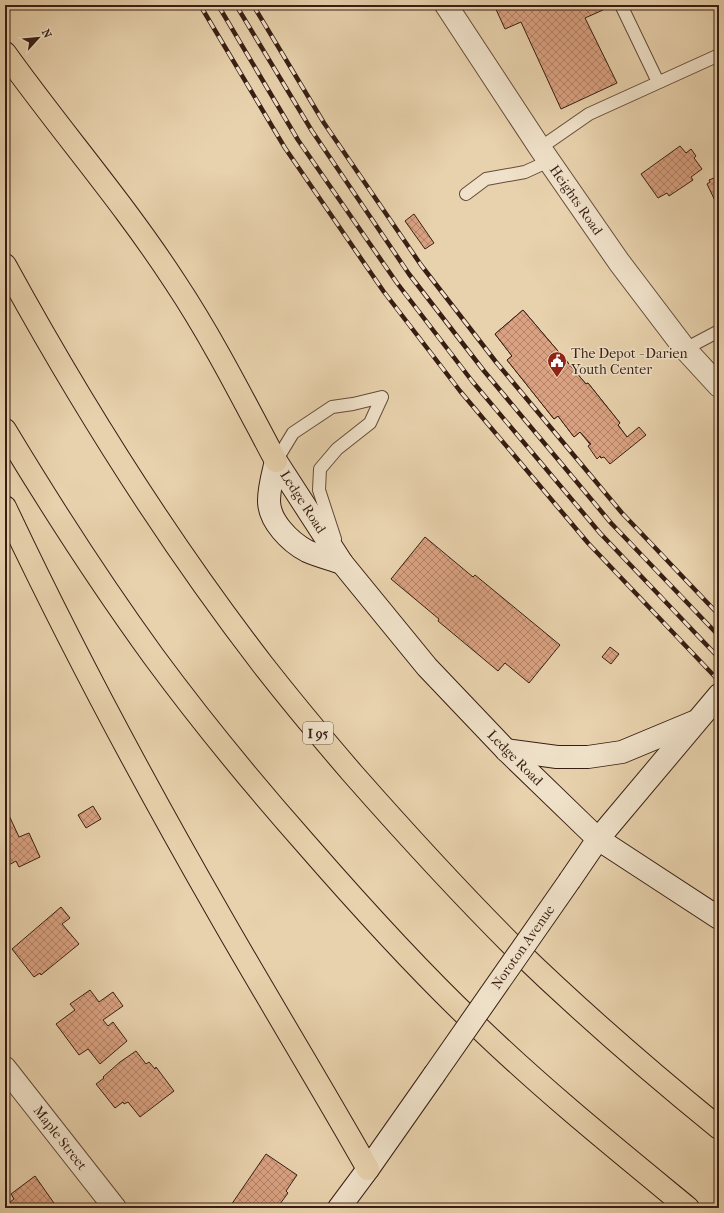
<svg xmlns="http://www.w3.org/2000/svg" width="724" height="1213" font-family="'IM FELL French Canon',serif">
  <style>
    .building { fill: url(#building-cross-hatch); stroke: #381e13 }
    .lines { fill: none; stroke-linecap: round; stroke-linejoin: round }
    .service-casing { stroke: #644b3a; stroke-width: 14 }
    .tertiary-casing { stroke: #644b3a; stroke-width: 24 }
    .secondary-casing { stroke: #381e13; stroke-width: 24 }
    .motorway-casing { stroke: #381e13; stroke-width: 24 }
    .service { stroke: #f0e2ca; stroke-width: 12 }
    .tertiary { stroke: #f0e2ca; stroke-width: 22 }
    .secondary { stroke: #f0e2ca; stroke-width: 22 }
    .motorway { stroke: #e8d2ad; stroke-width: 22 }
    .rail-casing { stroke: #381e13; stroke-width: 4.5 }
    .rail { stroke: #f0e2ca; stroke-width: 3; stroke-dasharray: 9; stroke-linecap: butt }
    .secondary-bridge-casing { stroke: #381e13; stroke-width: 24; stroke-linecap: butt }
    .secondary-bridge { stroke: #f0e2ca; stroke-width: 22 }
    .labels { text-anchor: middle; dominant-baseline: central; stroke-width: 3; stroke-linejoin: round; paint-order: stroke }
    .shield { fill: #f0e2ca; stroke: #6f594a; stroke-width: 1 }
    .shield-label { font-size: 13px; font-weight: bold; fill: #381e13 }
    .street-label { font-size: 14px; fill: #381e13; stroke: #f0e2ca }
    .poi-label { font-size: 14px; fill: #381e13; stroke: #f0e2ca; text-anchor: start }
  </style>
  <defs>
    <pattern id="building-cross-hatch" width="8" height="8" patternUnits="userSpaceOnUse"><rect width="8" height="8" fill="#daa282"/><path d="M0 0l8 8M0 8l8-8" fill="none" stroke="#b28369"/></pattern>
  </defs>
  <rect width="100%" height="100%" fill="#e8d2ad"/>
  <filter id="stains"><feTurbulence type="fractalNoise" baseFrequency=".005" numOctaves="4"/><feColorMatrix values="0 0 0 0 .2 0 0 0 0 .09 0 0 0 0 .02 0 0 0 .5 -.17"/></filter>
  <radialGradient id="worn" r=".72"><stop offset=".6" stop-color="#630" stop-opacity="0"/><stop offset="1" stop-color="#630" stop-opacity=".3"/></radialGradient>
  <g class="building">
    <path d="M494,5H580L581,8L588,5H601L603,10L585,18L617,83L561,109L521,22L505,29Z"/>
    <path d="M680,146L686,153L691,149L696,156L694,158L702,169L691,177L693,180L669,196L667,193L658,198L641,174Z"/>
    <path d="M719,176V209L707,184L710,182L709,180Z"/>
    <path d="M414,214L434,243L425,249L405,221Z"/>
    <path d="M523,310L586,384L588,383L620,423L618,425L627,437L601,458L580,432L574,437L558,416L554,419L507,360L512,356L495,334Z"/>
    <path d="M523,310L586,384L588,383L620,423L618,425L627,437L639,427L646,435L610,464L604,457L601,458L600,456L597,459L588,446L591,444L580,432L574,437L558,416L554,419L507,360L512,356L495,334Z"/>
    <path d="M425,537L473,577L475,575L560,645L529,683L505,663L498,671L438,621L439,619L391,579Z"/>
    <path d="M610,647L619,654L611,664L602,657Z"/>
    <path d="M93,806L101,819L86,828L78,815Z"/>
    <path d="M6,809L19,837L29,833L40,857L19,867L16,861L5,867Z"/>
    <path d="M61,907L70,918L62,924L79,944L41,975L40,973L34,977L12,949Z"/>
    <path d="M90,990L99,1002L113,992L123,1006L103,1020L108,1026L113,1022L127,1041L100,1064L88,1049L79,1055L56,1024L75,1010L70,1004Z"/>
    <path d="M136,1051L146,1064L149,1062L155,1069L156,1067L174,1091L140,1117L128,1102L124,1104L123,1102L115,1108L96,1084L104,1078L103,1077L120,1062Z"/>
    <path d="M266,1154L297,1175L286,1191L288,1193L277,1208H229Z"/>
    <path d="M35,1176L56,1206L53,1208H5V1206L14,1199L11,1194Z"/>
  </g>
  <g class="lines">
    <g class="service-casing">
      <g id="service">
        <path d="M621,5L658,82"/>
        <path d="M540,148L589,114L719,55"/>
        <path d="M466,194L486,179L525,172L549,161"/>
        <path d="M685,349L719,331"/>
        <path d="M276,461L293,433L332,407L353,404L382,397L370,423L337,449L320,469L319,490L335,539"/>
      </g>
    </g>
    <g class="tertiary-casing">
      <g id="tertiary">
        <path d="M446,5L540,148L619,262L685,349L719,386"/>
        <path d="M5,1068L115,1208"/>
      </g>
    </g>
    <g class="secondary-casing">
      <g id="secondary">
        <path d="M276,461L342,563L427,667L506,750L598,839L719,918"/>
        <path d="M276,461C273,474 269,487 269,501C269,521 290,542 307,551C318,556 331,559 342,563"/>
        <path d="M506,750L557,757H588L622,752L694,722"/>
        <path d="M570,880L598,839L719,695"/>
        <path d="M339,1208L368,1169L434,1075"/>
      </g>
    </g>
    <g class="motorway-casing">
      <g id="motorway">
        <path d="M5,53C60,130 123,202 175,282C213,339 244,401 276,461"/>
        <path d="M5,265C81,404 166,539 263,665C292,702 322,738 353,774C405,833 459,892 515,948C580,1011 649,1071 719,1128"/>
        <path d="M5,430C52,508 101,584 154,657C202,722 253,784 306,844C360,906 415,967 474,1023C542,1089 615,1148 688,1208"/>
        <path d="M5,507C71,647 144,783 221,917C269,1001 320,1084 368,1169"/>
      </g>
    </g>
    <use href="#service" class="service"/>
    <use href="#tertiary" class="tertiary"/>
    <use href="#secondary" class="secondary"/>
    <use href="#motorway" class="motorway"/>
    <g class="rail-casing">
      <g id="rail">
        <path d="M200,5L285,148L384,292L460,391L588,543L719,681"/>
        <path d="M218,5L298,140L397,283L472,381L600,533L719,658"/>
        <path d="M236,5L312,131L409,274L484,371L611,523L719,636"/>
        <path d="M253,5L324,123L421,265L496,362L622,513L719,615"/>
      </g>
    </g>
    <use href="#rail" class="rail"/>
    <g class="secondary-bridge-casing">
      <path id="secondary-bridge" d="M434,1075L570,880"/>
    </g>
    <use href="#secondary-bridge" class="secondary-bridge"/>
  </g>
  <defs>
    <g id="civic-pin" transform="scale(1)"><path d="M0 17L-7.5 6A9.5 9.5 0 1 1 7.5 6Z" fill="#8f2418" stroke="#f0e2ca"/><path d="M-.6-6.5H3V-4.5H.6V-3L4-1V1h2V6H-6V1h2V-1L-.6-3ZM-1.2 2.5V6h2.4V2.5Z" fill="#fff"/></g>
  </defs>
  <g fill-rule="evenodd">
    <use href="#civic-pin" x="557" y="361"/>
  </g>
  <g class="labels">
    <rect class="shield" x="303" y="722" width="30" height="22" rx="3"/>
    <g class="shield-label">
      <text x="318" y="733">I 95</text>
    </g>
    <g class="street-label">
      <text transform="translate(576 200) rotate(55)">Heights Road</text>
      <text transform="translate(303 502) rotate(57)">Ledge Road</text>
      <text transform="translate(515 758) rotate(45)">Ledge Road</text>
      <text transform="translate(523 947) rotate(-55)">Noroton Avenue</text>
      <text transform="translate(60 1138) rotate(52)">Maple Street</text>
    </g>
    <g class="poi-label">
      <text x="571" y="353">The Depot - Darien<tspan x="571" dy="16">Youth Center</tspan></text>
    </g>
  </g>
  <rect width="724" height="1213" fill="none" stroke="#e8d2ad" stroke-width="20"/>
  <rect x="6" y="6" width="712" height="1201" fill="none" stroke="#381e13" stroke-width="2"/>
  <rect x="10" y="10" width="704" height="1193" fill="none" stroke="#381e13"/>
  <g transform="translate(38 38) rotate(63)" stroke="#f0e2ca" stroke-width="3" paint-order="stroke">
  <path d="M0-3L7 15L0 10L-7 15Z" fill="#381e13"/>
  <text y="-6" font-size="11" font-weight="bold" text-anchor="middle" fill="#381e13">N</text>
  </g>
  <rect width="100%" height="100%" filter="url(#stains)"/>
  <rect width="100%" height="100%" fill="url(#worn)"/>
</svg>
